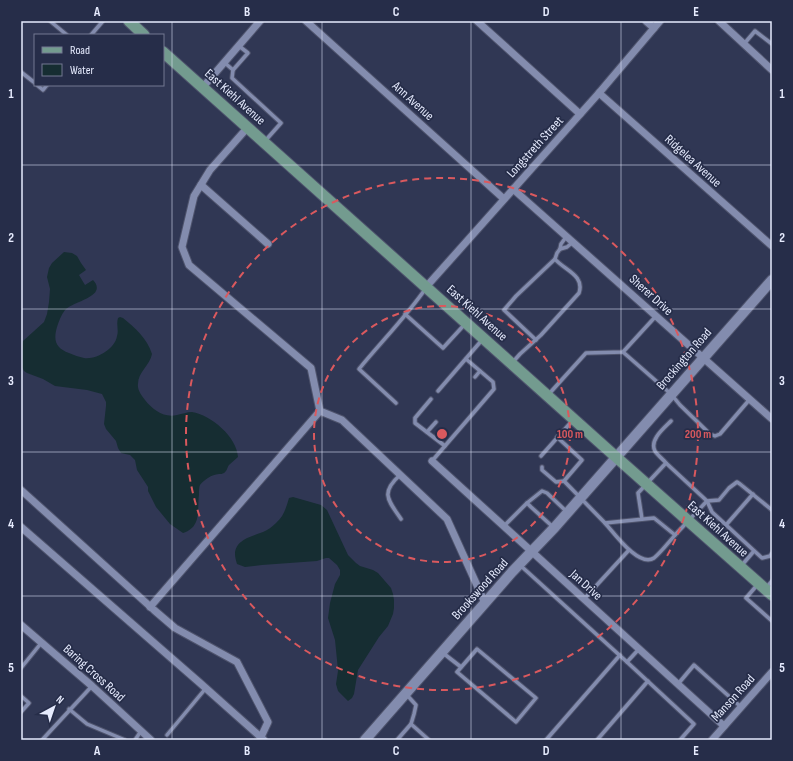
<svg xmlns="http://www.w3.org/2000/svg" width="793" height="761" font-family="'Sofia Sans Condensed',sans-serif">
  <style>
    .water { fill: #162d32 }
    .lines { fill: none; stroke-linecap: round; stroke-linejoin: round }
    .service-casing { stroke: #4e536c; stroke-width: 5.5 }
    .minor-casing { stroke: #4e536c; stroke-width: 9 }
    .secondary-casing { stroke: #4e536c; stroke-width: 12 }
    .primary-casing { stroke: #4e536c; stroke-width: 13 }
    .service { stroke: #838cae; stroke-width: 3.5 }
    .minor { stroke: #838cae; stroke-width: 7 }
    .secondary { stroke: #838cae; stroke-width: 10 }
    .primary { stroke: #739b8f; stroke-width: 11 }
    .grid { fill: none; stroke: #e6ebfe; stroke-width: 1; stroke-opacity: 0.55 }
    .ring { fill: none; stroke: #da595e; stroke-width: 2; stroke-dasharray: 7 5 }
    .labels { text-anchor: middle; dominant-baseline: central; stroke-width: 3.5; stroke-linejoin: round; paint-order: stroke }
    .street-label { font-size: 13px; fill: #e6ebfe; stroke: #262d49 }
    .centre { fill: #da595e; stroke: #262d49; stroke-width: 2 }
    .ring-label { font-size: 12px; text-anchor: middle; font-weight: bold; fill: #da595e; stroke: #262d49; stroke-width: 3.5; stroke-linejoin: round; paint-order: stroke }
    .neatline { fill: none; stroke: #e6ebfe; stroke-width: 1.5 }
    .grid-label { font-size: 13px; text-anchor: middle; font-weight: bold; fill: #e6ebfe }
  </style>
  <rect width="100%" height="100%" fill="#303754"/>
  <g class="water">
    <path d="M64,252L72,253L77,256L81,263L86,270L79,275L85,285L93,280C96,283 98,287 96,291C92,299 72,303 65,310C61,315 59,321 57,327C53,341 56,348 69,353C74,355 79,357 84,358C96,360 115,349 117,336C119,330 116,325 118,318L120,317L123,318C135,328 147,338 152,354C150,365 138,372 138,384C137,390 142,396 145,400C153,410 164,418 177,415C182,414 187,412 192,412C211,415 237,437 238,457C235,460 232,462 229,465C227,468 227,471 224,473C222,474 221,474 219,474C211,475 205,479 200,485C199,487 199,491 199,494C197,510 202,527 183,533L170,524L156,507L148,491V487L137,470L135,460L130,455L121,453L118,448L116,441L106,429L104,424L106,406V402L102,394L87,390L55,386L43,379L27,373L24,371L21,365V347L23,341L44,322L47,314L49,302L50,289L47,277L49,268L52,263Z"/>
    <path d="M293,497L321,505L327,510L348,555L356,563L360,566L373,570L378,573L391,588L393,594L394,600V608L393,614L388,626L379,637L358,670L354,694L352,698L348,701L338,691L336,684L338,671L337,660L335,640L328,618L330,603L335,584L340,575V570L337,565L329,558H326L317,561L262,565L245,567L237,564C236,561 235,557 235,554C235,540 252,536 263,532C268,530 272,527 276,523C284,516 286,508 289,498Z"/>
  </g>
  <g class="lines">
    <g class="service-casing">
      <g id="service">
        <path d="M50,21L67,35"/>
        <path d="M91,35L103,21"/>
        <path d="M744,44L755,31L772,44"/>
        <path d="M225,63L233,70L248,53L239,46"/>
        <path d="M233,70L232,78L281,123L265,141"/>
        <path d="M21,72L35,83"/>
        <path d="M37,85L43,90L47,85"/>
        <path d="M566,237L561,244L560,249L567,247L573,242"/>
        <path d="M405,314L443,348L465,324"/>
        <path d="M536,340L504,310L516,296L555,259"/>
        <path d="M623,352L671,394L680,405L710,434L715,436L720,434L750,399"/>
        <path d="M512,363L520,354L541,335L579,293C585,275 564,270 555,259L557,253L560,249"/>
        <path d="M475,377L480,371"/>
        <path d="M438,391L482,340"/>
        <path d="M548,395L586,353L623,352L656,316"/>
        <path d="M431,399L415,418V423L445,446"/>
        <path d="M396,403L359,369C381,342 406,317 426,288"/>
        <path d="M427,432L436,422"/>
        <path d="M541,456L573,420"/>
        <path d="M432,461L494,389L493,382L466,359"/>
        <path d="M666,463L707,501L712,512L762,558L770,556L772,553"/>
        <path d="M542,467V470L556,482L564,481L582,460L557,437"/>
        <path d="M400,475C380,493 388,500 401,519"/>
        <path d="M564,481L605,523L654,518L675,535L707,501L719,500L729,488L737,482L740,484L772,510"/>
        <path d="M642,519L638,493L666,463C663,459 657,455 655,451C649,440 664,428 671,421"/>
        <path d="M605,523C614,533 639,568 654,558C660,553 670,541 675,535"/>
        <path d="M726,525L753,494"/>
        <path d="M504,526L527,503"/>
        <path d="M553,527L531,507L527,503L542,491L547,493L567,512"/>
        <path d="M742,565L754,551"/>
        <path d="M521,566L627,662L639,649"/>
        <path d="M758,584L746,598L772,621"/>
        <path d="M766,588L772,581"/>
        <path d="M584,599L629,550"/>
        <path d="M477,649L536,698L516,722L457,672Z"/>
        <path d="M443,653L461,667"/>
        <path d="M627,662L694,724L680,740"/>
        <path d="M21,668L42,642"/>
        <path d="M678,684L694,665L741,707"/>
        <path d="M406,694L416,705L414,714L411,724"/>
        <path d="M21,696L29,703L21,712"/>
        <path d="M69,709L87,724L125,740"/>
        <path d="M167,735L206,688"/>
        <path d="M42,740L92,686"/>
        <path d="M135,740L141,731"/>
        <path d="M397,740L411,724L429,740"/>
        <path d="M546,740L620,655"/>
        <path d="M597,740L648,681"/>
      </g>
    </g>
    <g class="minor-casing">
      <g id="minor">
        <path d="M306,21L504,199"/>
        <path d="M477,21L580,114"/>
        <path d="M646,21L654,28"/>
        <path d="M719,21L772,70"/>
        <path d="M203,87L260,21"/>
        <path d="M599,93L772,246"/>
        <path d="M248,127L210,170L194,196L182,247L189,265L311,368L320,411L342,420L447,519L485,603"/>
        <path d="M201,185L268,244"/>
        <path d="M513,189L772,419"/>
        <path d="M426,287L599,93L660,21"/>
        <path d="M432,461L724,726"/>
        <path d="M21,490L154,610L175,628L237,662L268,722L261,737"/>
        <path d="M21,527L200,683L264,740"/>
        <path d="M150,607L320,411"/>
        <path d="M21,625L92,686L151,740"/>
        <path d="M712,740L772,672"/>
      </g>
    </g>
    <g class="secondary-casing">
      <path id="secondary" d="M365,740L512,572L555,527L772,280"/>
    </g>
    <g class="primary-casing">
      <g id="primary">
        <path d="M129,21L144,35"/>
        <path d="M163,52L616,457L772,595"/>
      </g>
    </g>
    <use href="#service" class="service"/>
    <use href="#minor" class="minor"/>
    <use href="#secondary" class="secondary"/>
    <use href="#primary" class="primary"/>
  </g>
  <path class="grid" d="M172,21V740M322,21V740M471,21V740M621,21V740M21,165H772M21,309H772M21,452H772M21,596H772"/>
  <g class="ring">
    <circle cx="442" cy="434" r="128"/>
    <circle cx="442" cy="434" r="256"/>
  </g>
  <g class="labels">
    <g class="street-label">
      <text transform="translate(235 97) rotate(42)">East Kiehl Avenue</text>
      <text transform="translate(413 101) rotate(42)">Ann Avenue</text>
      <text transform="translate(535 147) rotate(-48)">Longstreth Street</text>
      <text transform="translate(693 161) rotate(42)">Ridgelea Avenue</text>
      <text transform="translate(651 295) rotate(42)">Sherer Drive</text>
      <text transform="translate(477 313) rotate(42)">East Kiehl Avenue</text>
      <text transform="translate(684 359) rotate(-49)">Brockington Road</text>
      <text transform="translate(718 529) rotate(42)">East Kiehl Avenue</text>
      <text transform="translate(586 585) rotate(42)">Jan Drive</text>
      <text transform="translate(480 589) rotate(-48)">Brookswood Road</text>
      <text transform="translate(94 673) rotate(42)">Baring Cross Road</text>
      <text transform="translate(733 698) rotate(-48)">Manson Road</text>
    </g>
  </g>
  <circle cx="442" cy="434" r="6" class="centre"/>
  <g class="ring-label">
    <text x="570" y="438">100 m</text>
    <text x="698" y="438">200 m</text>
  </g>
  <rect width="793" height="761" fill="none" stroke="#262d49" stroke-width="44"/>
  <rect x="34" y="34" width="130" height="52" fill="#262d49" stroke="#737991"/>
  <rect x="42" y="47" width="20" height="6" fill="#739b8f" stroke="#737991"/>
  <text x="70" y="54" font-size="12" fill="#e6ebfe">Road</text>
  <rect x="42" y="64" width="20" height="12" fill="#162d32" stroke="#737991"/>
  <text x="70" y="74" font-size="12" fill="#e6ebfe">Water</text>
  <g transform="translate(54 707) rotate(40)" stroke="#262d49" stroke-width="3" paint-order="stroke">
  <path d="M0-3L7 15L0 10L-7 15Z" fill="#e6ebfe"/>
  <text y="-6" font-size="11" font-weight="bold" text-anchor="middle" fill="#e6ebfe">N</text>
  </g>
  <rect x="22" y="22" width="749" height="717" class="neatline"/>
  <g class="grid-label">
    <text x="97" y="16">A</text>
    <text x="247" y="16">B</text>
    <text x="396" y="16">C</text>
    <text x="546" y="16">D</text>
    <text x="696" y="16">E</text>
    <text x="11" y="98">1</text>
    <text x="782" y="98">1</text>
    <text x="11" y="242">2</text>
    <text x="782" y="242">2</text>
    <text x="11" y="385">3</text>
    <text x="782" y="385">3</text>
    <text x="11" y="528">4</text>
    <text x="782" y="528">4</text>
    <text x="11" y="672">5</text>
    <text x="782" y="672">5</text>
    <text x="97" y="755">A</text>
    <text x="247" y="755">B</text>
    <text x="396" y="755">C</text>
    <text x="546" y="755">D</text>
    <text x="696" y="755">E</text>
  </g>
</svg>
